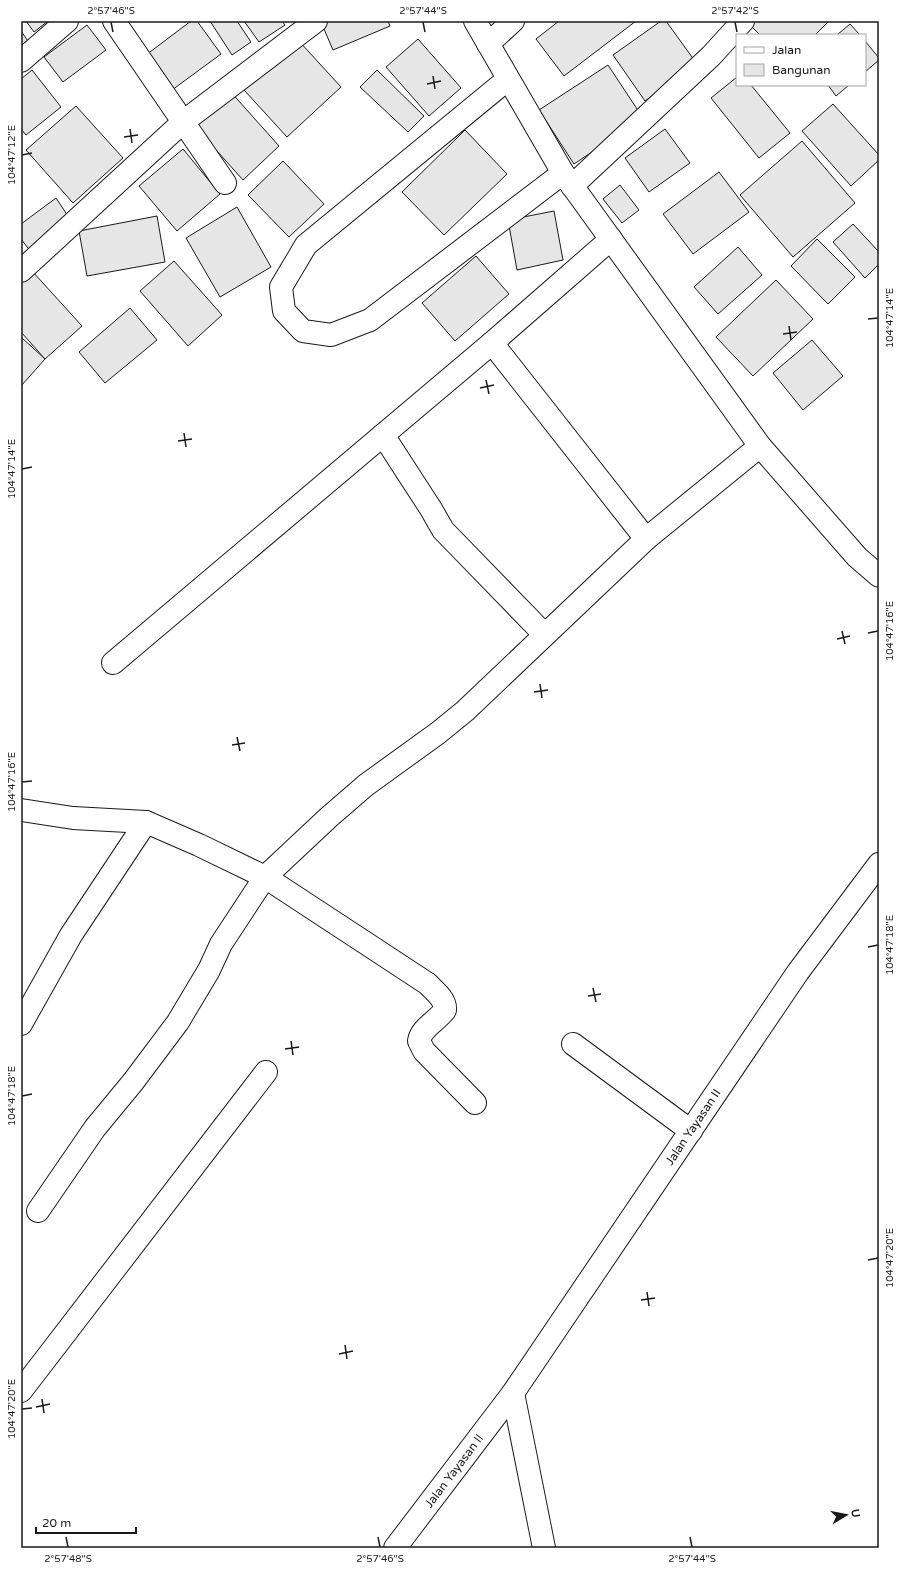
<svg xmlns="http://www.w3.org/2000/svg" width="900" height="1569" font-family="'Varela Round',sans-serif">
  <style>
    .building { fill: #e6e6e6; stroke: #1a1a1a }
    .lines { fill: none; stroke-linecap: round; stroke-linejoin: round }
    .street-casing { stroke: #1a1a1a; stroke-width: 24 }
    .street { stroke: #fff; stroke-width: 22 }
    .ticks { fill: none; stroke: #1a1a1a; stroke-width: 1.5 }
    .labels { text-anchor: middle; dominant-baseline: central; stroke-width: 3; stroke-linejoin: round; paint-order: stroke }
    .street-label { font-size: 12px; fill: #1a1a1a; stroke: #fff }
    .neatline { fill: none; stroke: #1a1a1a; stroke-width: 1.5 }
    .ticks-label { font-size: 10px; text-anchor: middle; fill: #1a1a1a }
  </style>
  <rect width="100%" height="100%" fill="#fff"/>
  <g class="building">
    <path d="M26,21H48L34,32Z"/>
    <path d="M191,21H197L221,54L172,90L146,55Z"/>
    <path d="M210,21H237L251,42L232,55Z"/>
    <path d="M244,21H282L285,25L259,42Z"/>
    <path d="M323,21H388L390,26L333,50L321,22Z"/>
    <path d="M559,21H636L564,76L536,39Z"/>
    <path d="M661,21H666L697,64L645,101L613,55Z"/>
    <path d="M750,21H829L815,35H760L748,23Z"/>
    <path d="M850,24L860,35H837Z"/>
    <path d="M87,25L106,50L63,82L44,57Z"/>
    <path d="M21,31L28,41L21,46Z"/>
    <path d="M418,39L461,88L429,116L386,67Z"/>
    <path d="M298,40L341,87L287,137L244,90Z"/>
    <path d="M865,41L879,58V60L865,72Z"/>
    <path d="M608,65L643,118L574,164L539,110Z"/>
    <path d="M32,70L61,107L26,135L21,129V79Z"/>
    <path d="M377,70L424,116L408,132L360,87Z"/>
    <path d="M737,77V85H751L790,133L759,158L711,98Z"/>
    <path d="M828,85H849L836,96Z"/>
    <path d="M229,90L279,146L243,180L192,123Z"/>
    <path d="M833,104L879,155V160L851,186L802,131Z"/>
    <path d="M76,106L123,158L73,203L26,150Z"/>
    <path d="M665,129L690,163L649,192L625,158Z"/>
    <path d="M465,130L507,174L444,235L402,192Z"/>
    <path d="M802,141L855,203L793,257L740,195Z"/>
    <path d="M183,149L220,194L177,231L139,186Z"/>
    <path d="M283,161L324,204L289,237L248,195Z"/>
    <path d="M719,172L749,212L693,254L663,214Z"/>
    <path d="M620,185L639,210L622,223L603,199Z"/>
    <path d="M56,198L72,222L31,252L21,239V224Z"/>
    <path d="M237,207L271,267L220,297L186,238Z"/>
    <path d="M554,211L563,260L517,270L508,220Z"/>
    <path d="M157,216L165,262L87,276L79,231Z"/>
    <path d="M853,224L879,252V264L865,278L833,242Z"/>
    <path d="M817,239L855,277L828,304L791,266Z"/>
    <path d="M738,247L762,275L718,314L694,287Z"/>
    <path d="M476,256L509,294L455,341L422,303Z"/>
    <path d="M174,261L222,315L188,346L140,291Z"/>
    <path d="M32,271L82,326L45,359L21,332V282Z"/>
    <path d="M776,280L813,319L753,376L716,337Z"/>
    <path d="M130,308L157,340L105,383L79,352Z"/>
    <path d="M21,337L45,359L21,386Z"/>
    <path d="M812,340L843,376L803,410L773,373Z"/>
  </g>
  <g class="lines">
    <g class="street-casing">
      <g id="street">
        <path d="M114,21L225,183"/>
        <path d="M475,21L563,173L760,446L857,557L879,576"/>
        <path d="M488,44L513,21"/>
        <path d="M21,61L67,21"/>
        <path d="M508,79L306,245L281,287L284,311L303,331L331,335L370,320L563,173"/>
        <path d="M572,186L711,56L743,21"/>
        <path d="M21,271L183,122L316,21"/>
        <path d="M492,343L646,539"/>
        <path d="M383,435L431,509L443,530L544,634"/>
        <path d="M113,663L492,343L611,239"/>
        <path d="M21,810L73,818L146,822L199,845L265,877L428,984C435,992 446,999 445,1010C437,1021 421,1028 419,1041L424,1051L475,1103"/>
        <path d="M21,1024L71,935L146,822"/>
        <path d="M573,1044L691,1131"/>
        <path d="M38,1211L95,1128L133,1082L178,1022L209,970L221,944L265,877L329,817L366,785L438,733L465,711L646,539L760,446"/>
        <path d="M21,1391L266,1072"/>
        <path d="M513,1393L544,1548"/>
        <path d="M395,1548L513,1393L798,972L879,864"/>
      </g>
    </g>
    <use href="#street" class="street"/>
  </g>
  <path class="ticks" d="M111,22L113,32M423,22L425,32M735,22L737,32M433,76L435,89M427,84L441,81M130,129L132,143M124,137L138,135M22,155L32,153M868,319L878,318M789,326L791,340M783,334L797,332M486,380L489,394M480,388L494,385M184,433L186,447M178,441L192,439M22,469L32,467M842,631L845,644M868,633L878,631M837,639L850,636M540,684L542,698M534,692L548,690M237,737L240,751M232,745L245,743M22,782L32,781M868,947L878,945M593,988L596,1002M588,996L601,994M291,1041L293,1055M285,1049L299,1047M22,1096L32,1094M868,1260L878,1258M647,1292L649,1306M641,1300L655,1298M345,1345L347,1359M339,1354L353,1351M42,1399L44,1413M36,1407L50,1404M22,1409L32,1408M66,1537L68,1547M378,1537L380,1547M690,1537L692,1547"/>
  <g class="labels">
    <g class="street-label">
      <text transform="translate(693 1127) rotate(-56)">Jalan Yayasan II</text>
      <text transform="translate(454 1471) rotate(-53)">Jalan Yayasan II</text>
    </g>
  </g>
  <rect width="900" height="1569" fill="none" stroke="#ffffff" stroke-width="44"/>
  <rect x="736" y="34" width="130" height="52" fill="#ffffff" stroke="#a3a3a3"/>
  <rect x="744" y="47" width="20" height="6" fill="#ffffff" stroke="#a3a3a3"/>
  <text x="772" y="54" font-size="12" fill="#1a1a1a">Jalan</text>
  <rect x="744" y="64" width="20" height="12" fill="#e6e6e6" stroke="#a3a3a3"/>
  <text x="772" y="74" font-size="12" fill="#1a1a1a">Bangunan</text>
  <g transform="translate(846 1515) rotate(80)" stroke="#ffffff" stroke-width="3" paint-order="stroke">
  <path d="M0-3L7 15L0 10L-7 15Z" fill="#1a1a1a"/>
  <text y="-6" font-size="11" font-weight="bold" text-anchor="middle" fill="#1a1a1a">U</text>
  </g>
  <path d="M36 1527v6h100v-6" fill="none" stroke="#1a1a1a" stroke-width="2"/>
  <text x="42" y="1527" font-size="12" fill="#1a1a1a" stroke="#ffffff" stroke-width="3" paint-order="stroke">20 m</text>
  <rect x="22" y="22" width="856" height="1525" class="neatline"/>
  <g class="ticks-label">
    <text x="111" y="14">2°57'46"S</text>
    <text x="423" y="14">2°57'44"S</text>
    <text x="735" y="14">2°57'42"S</text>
    <text transform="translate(11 155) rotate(-90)" y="4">104°47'12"E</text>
    <text transform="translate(889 318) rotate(-90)" y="4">104°47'14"E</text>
    <text transform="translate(11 469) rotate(-90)" y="4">104°47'14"E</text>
    <text transform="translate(889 631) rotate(-90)" y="4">104°47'16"E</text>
    <text transform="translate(11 782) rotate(-90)" y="4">104°47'16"E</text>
    <text transform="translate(889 945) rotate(-90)" y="4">104°47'18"E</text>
    <text transform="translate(11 1096) rotate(-90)" y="4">104°47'18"E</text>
    <text transform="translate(889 1258) rotate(-90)" y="4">104°47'20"E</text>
    <text transform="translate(11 1409) rotate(-90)" y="4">104°47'20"E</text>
    <text x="68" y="1562">2°57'48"S</text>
    <text x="380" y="1562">2°57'46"S</text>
    <text x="692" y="1562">2°57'44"S</text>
  </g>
</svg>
